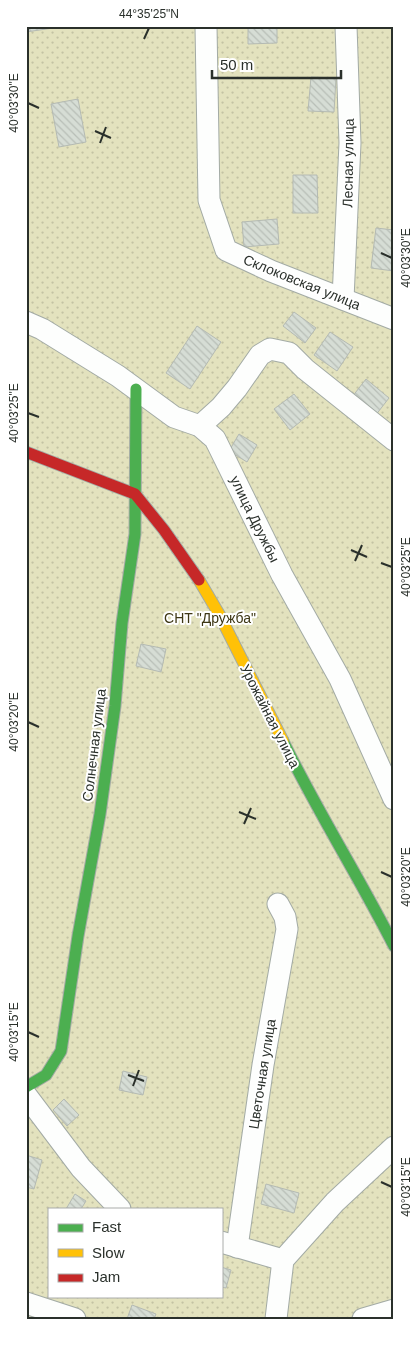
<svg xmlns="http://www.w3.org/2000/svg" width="420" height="1345" font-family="Arial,sans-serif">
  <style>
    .garden { fill: url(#garden-dots); fill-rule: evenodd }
    .building { fill: url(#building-back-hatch); stroke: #b4bab3 }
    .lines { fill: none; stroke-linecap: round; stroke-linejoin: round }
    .street-casing { stroke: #a3aba5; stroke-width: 23 }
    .fast-casing { stroke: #a3aba5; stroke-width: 13 }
    .slow-casing { stroke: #a3aba5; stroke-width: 13 }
    .jam-casing { stroke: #a3aba5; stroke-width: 13 }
    .street { stroke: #fdfefd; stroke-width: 21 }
    .fast { stroke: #4caf50; stroke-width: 11 }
    .slow { stroke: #ffc107; stroke-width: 11 }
    .jam { stroke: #c62828; stroke-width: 11 }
    .ticks { fill: none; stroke: #2a302b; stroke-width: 2 }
    .labels { text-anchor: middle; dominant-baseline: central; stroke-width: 4; stroke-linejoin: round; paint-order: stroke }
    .street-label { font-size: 14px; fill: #2a302b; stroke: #fff }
    .park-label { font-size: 14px; fill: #3e3715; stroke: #fff }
    .neatline { fill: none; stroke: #2a302b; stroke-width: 2 }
    .ticks-label { font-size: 12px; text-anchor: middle; fill: #2a302b }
  </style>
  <defs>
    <pattern id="garden-dots" width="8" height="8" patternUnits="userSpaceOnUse" patternTransform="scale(1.25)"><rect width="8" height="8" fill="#e3e2be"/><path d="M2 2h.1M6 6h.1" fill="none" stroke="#c3c2a3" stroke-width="1.8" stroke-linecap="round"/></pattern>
    <pattern id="building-back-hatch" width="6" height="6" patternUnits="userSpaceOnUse" patternTransform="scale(1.25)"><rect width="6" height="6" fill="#d6ddd5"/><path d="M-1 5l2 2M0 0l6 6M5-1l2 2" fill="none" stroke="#b8beb7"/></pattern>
  </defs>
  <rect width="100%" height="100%" fill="#effaf2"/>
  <path class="garden" d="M26,26H394V1319H26ZM49,1209H221V1296H49Z"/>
  <g class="building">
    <path d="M26,26H52L53,28L26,32Z"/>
    <path d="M248,26H277V43L248,44Z"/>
    <path d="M311,77L336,78L334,112L308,111Z"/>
    <path d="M78,99L86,142L59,147L51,104Z"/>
    <path d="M293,175H317L318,213H293Z"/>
    <path d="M277,219L279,244L244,247L242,222Z"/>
    <path d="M376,228L394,230V271L371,268Z"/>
    <path d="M294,312L316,328L305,343L283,326Z"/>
    <path d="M197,326L221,342L190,389L166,373Z"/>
    <path d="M330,332L353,347L337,371L314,355Z"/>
    <path d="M366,379L389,398L375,416L352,397Z"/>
    <path d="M294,394L310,414L290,430L274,409Z"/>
    <path d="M239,434L257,445L247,462L229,451Z"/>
    <path d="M141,644L166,649L161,672L136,666Z"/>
    <path d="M123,1071L147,1077L143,1095L119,1090Z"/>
    <path d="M64,1099L79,1115L67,1126L53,1110Z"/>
    <path d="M26,1155L42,1160L34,1189L26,1187Z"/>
    <path d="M266,1184L299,1193L294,1213L261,1204Z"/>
    <path d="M75,1194L86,1201L81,1209H66Z"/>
    <path d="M221,1267L231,1270L226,1288L221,1287Z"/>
    <path d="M132,1305L156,1314L154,1319H127Z"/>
  </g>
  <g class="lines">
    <g class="street-casing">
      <g id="street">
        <path d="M206,26L209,200L226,250L271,271L394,319"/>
        <path d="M343,299L350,143L346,26"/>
        <path d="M26,322L42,329L118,376L174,417L200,426L215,439L282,575L340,679L394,799"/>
        <path d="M200,426L221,407L237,388L260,355L270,349L289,353L305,369L394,440"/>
        <path d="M26,1095L81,1168L120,1209"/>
        <path d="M221,1242L283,1260"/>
        <path d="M237,1247L263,1065L287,929L285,917L278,904"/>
        <path d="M26,1303L75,1319"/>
        <path d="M276,1319L283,1260L335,1202L394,1147"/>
        <path d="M363,1319L394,1310"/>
      </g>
    </g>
    <g class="fast-casing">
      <g id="fast">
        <path d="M283,741C317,811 359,877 394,946"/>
        <path d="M26,1087L46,1075L61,1051L78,936L100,814L115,706L122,623L135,534L136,389"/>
      </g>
    </g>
    <g class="slow-casing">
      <path id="slow" d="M199,580L219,614L283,741"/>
    </g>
    <g class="jam-casing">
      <path id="jam" d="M26,452L135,494L164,530L199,580"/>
    </g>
    <use href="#street" class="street"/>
    <use href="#fast" class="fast"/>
    <use href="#slow" class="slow"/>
    <use href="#jam" class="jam"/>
  </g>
  <path class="ticks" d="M144,39L149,28M28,103L39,108M95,131L111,138M100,143L106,127M381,253L392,258M28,413L39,417M351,550L367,557M355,561L362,545M381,563L392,567M28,722L39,727M239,812L256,819M244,824L251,808M381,872L392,877M28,1032L39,1037M128,1075L144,1081M133,1086L139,1070M381,1182L392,1187"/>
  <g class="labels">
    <g class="street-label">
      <text transform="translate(348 163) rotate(-89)">Лесная улица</text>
      <text transform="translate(302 282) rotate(22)">Склоковская улица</text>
      <text transform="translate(255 519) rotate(64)">улица Дружбы</text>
      <text transform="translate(270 716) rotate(63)">Урожайная улица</text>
      <text transform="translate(94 745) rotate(-83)">Солнечная улица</text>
      <text transform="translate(262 1074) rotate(-81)">Цветочная улица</text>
    </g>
    <g class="park-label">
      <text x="210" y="618">СНТ "Дружба"</text>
    </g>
  </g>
  <rect width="420" height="1345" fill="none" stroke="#ffffff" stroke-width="55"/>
  <rect x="48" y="1208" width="175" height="90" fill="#ffffff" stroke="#aaacaa"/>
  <rect x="58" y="1224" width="25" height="8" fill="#4caf50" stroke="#aaacaa"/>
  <text x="92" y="1232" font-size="15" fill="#2a302b">Fast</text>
  <rect x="58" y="1249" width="25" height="8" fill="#ffc107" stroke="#aaacaa"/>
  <text x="92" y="1258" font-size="15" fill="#2a302b">Slow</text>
  <rect x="58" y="1274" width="25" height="8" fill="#c62828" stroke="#aaacaa"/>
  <text x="92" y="1282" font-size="15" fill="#2a302b">Jam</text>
  <path d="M212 70v8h129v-8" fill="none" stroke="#2a302b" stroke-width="2.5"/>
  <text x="220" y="70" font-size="15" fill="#2a302b" stroke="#ffffff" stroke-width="4" paint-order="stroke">50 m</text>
  <rect x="28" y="28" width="364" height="1290" class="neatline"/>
  <g class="ticks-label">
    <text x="149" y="18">44°35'25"N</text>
    <text transform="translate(14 103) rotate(-90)" y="4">40°03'30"E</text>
    <text transform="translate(406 258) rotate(-90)" y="4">40°03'30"E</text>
    <text transform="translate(14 413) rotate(-90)" y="4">40°03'25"E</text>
    <text transform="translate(406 567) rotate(-90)" y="4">40°03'25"E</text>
    <text transform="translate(14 722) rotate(-90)" y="4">40°03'20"E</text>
    <text transform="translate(406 877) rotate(-90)" y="4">40°03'20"E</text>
    <text transform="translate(14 1032) rotate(-90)" y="4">40°03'15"E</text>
    <text transform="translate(406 1187) rotate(-90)" y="4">40°03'15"E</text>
  </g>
</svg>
